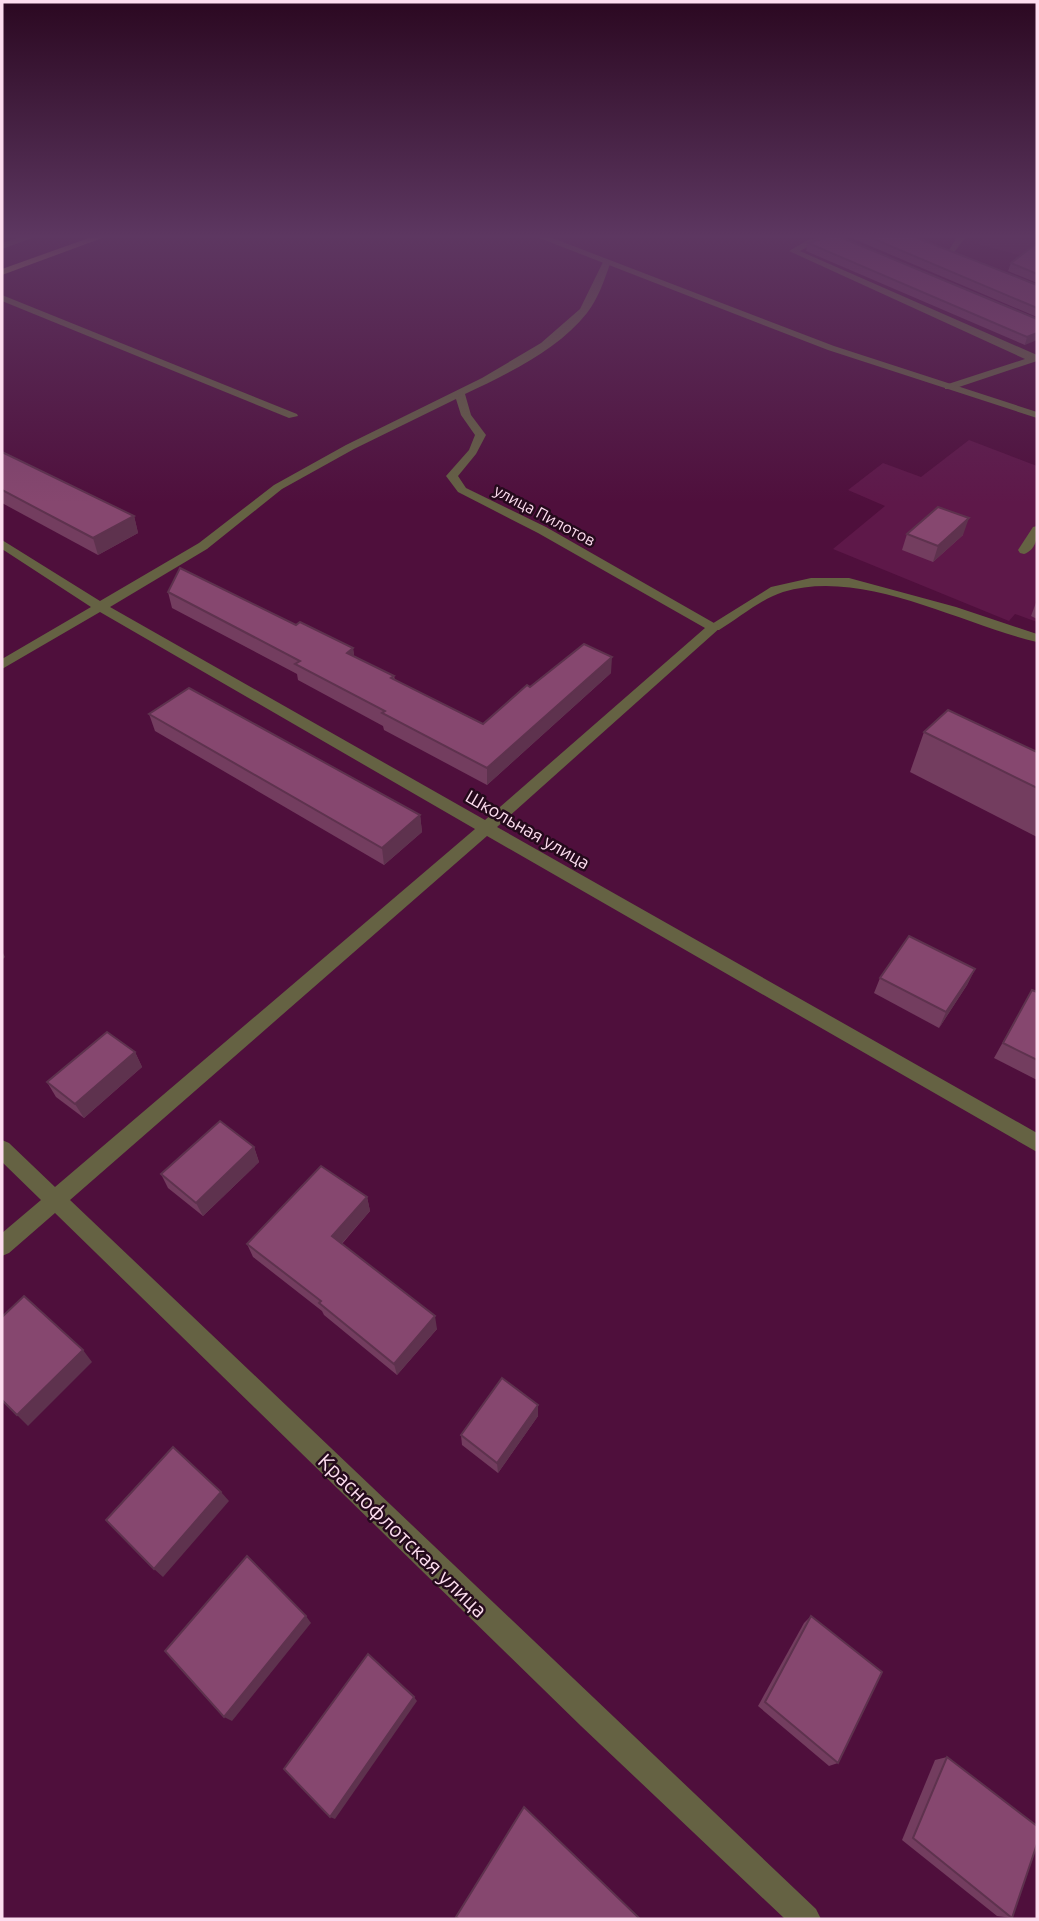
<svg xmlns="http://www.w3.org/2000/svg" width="1039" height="1921" font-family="Ubuntu,sans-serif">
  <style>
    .built { fill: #5e1849 }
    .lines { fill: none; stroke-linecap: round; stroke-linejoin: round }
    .service { fill: #656243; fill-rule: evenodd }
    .minor { fill: #656243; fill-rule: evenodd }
    .tertiary { fill: #656243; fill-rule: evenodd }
    .primary { fill: #9b9454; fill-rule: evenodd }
    .wall { fill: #733d5f }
    .shaded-wall { fill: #5e324e }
    .building { fill: #86476f; stroke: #5e324e; stroke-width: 2 }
    .labels { text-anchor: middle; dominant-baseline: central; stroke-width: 5; stroke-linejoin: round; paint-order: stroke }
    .far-street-label { font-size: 16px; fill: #fdddef; stroke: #250a1c }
    .street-label { font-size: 18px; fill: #fdddef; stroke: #250a1c }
    .near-street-label { font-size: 21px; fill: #fdddef; stroke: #250a1c }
  </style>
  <rect width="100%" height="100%" fill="#4f0f3c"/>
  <g class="built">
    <path d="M987,234H1037V260L978,244Z"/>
    <path d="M969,440L1037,466V622L1015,614L1009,621L833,549L885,506L848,490L883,463L921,477Z"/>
  </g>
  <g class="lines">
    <g class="service">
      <path d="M29,234H43L2,249V243Z"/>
      <path d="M959,234H968L952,255H946Z"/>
      <path d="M837,235L840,240L813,244L800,251L1037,355V361L953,389H945V385L1025,359L789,251L808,240Z"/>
      <path d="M1037,526C1038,537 1036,550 1024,554L1020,553L1018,550L1033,527Z"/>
      <path d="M811,578H849L956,607L1037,634V642C959,624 864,568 783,592C761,599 739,618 719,630H709L707,627L771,587Z"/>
    </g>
    <g class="minor">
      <path d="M603,262L610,264C604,281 598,299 587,313C558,350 507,374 465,394L471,415L486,435L476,454L458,476L466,488L546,527L721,627L497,827L1037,1133V1152L487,836L70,1200L816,1909L821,1919H785L581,1726L55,1213L9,1253L2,1256V1233L41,1200L2,1162V1140L9,1143L55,1187L475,829L100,612L2,669V659L91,607L2,549V540L100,601L199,543L274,485L346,445L482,378L541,343L580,309ZM456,399L461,415L475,435L469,450L446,476L458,492L538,533L705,628L485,820L110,607L207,549L282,489L354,449Z"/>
      <path d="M2,295L297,414L298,416L289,418L2,301Z"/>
    </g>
    <path class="tertiary" d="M529,234H542L834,346L1037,412V418L828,350Z"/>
    <path class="primary" d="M100,234H113L2,275V269Z"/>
  </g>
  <g class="wall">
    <path d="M847,234H907L1037,285V317L847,236Z"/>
    <path d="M808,243L1037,319L1025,345L806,251Z"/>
    <path d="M1037,243V283L1008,271L1011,263Z"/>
    <path d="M2,452L134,516L138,533L98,555L2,503Z"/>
    <path d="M907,534L963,535L933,562L902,550Z"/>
    <path d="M168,592L296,625L353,648L354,656L394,676L395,680L483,724L530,687L611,673L487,785L384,730L383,726L298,680L297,674L172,608Z"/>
    <path d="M1037,600V619L1031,616Z"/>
    <path d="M149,714L420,815L422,832L384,865L155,731Z"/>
    <path d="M924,732L1037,752V837L910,772Z"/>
    <path d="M975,969L967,985L939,1028L874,993L880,978Z"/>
    <path d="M1032,990L1037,992V1080L994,1058Z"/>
    <path d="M135,1052L142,1067L84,1118L56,1097L47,1082Z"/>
    <path d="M254,1147L259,1162L203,1216L168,1188L161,1174Z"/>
    <path d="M367,1197L370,1211L342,1244L437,1329L397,1375L324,1315L322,1311L253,1257L247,1244Z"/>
    <path d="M538,1405V1416L498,1473L462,1445L461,1435Z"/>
    <path d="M811,1616L838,1763L829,1766L758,1706L804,1623Z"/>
    <path d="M947,1757L1012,1918L997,1916L902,1840L935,1760Z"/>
  </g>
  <g class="shaded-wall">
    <path d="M1037,333V340L1025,345L1027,337Z"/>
    <path d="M134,516L138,533L98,555L93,538Z"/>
    <path d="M969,518L963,535L933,562L938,546Z"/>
    <path d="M353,648L355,664L347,653Z"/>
    <path d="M612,657L611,673L487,785V768Z"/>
    <path d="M420,815L422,832L384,865L382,848Z"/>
    <path d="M2,951L5,957L2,960Z"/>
    <path d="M975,969L967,985L939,1028L946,1012Z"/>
    <path d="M135,1052L142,1067L84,1118L75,1104Z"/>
    <path d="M254,1147L259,1162L203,1216L196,1203Z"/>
    <path d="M367,1197L370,1211L336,1250L332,1236Z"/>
    <path d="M435,1316L437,1329L397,1375L394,1364Z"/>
    <path d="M83,1350L92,1362L28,1426L17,1415Z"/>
    <path d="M538,1405V1416L498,1473L497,1463Z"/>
    <path d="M221,1492L229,1501L163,1577L154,1569Z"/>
    <path d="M306,1616L311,1623L232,1721L224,1717Z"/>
    <path d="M414,1697L417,1701L335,1819L330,1817Z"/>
  </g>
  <g class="building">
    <path d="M862,234H907L1037,285V308Z"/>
    <path d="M835,235L1037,319V333L1027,337L808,243Z"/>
    <path d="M1037,243V274L1011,263Z"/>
    <path d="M2,452L134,516L93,538L2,490Z"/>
    <path d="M938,507L969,518L938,546L907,534Z"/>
    <path d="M180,568L296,625L300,622L353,648L347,653L394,676L391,678L483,724L527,685L530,687L584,644L612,657L487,768L382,713L385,711L295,664L300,661L168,592Z"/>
    <path d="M189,688L420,815L382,848L149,714Z"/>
    <path d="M948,710L1037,752V788L924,732Z"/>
    <path d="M909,936L975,969L946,1012L880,978Z"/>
    <path d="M1032,990L1037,992V1060L1003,1043Z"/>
    <path d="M107,1032L135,1052L75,1104L47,1082Z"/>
    <path d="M220,1121L254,1147L196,1203L161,1174Z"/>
    <path d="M321,1166L367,1197L332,1236L435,1316L394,1364L319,1303L321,1301L247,1244Z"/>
    <path d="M24,1296L83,1350L17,1415L2,1400V1317Z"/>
    <path d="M502,1378L538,1405L497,1463L461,1435Z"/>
    <path d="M173,1447L221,1492L154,1569L106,1520Z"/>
    <path d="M247,1556L306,1616L224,1717L165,1651Z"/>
    <path d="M811,1616L882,1672L838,1763L765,1702Z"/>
    <path d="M368,1654L414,1697L330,1817L284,1769Z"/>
    <path d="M947,1757L1037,1826V1844L1012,1918L913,1838Z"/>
    <path d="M524,1807L640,1919H459L456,1917Z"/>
  </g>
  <linearGradient id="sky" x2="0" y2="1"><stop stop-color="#2b0821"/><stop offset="0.47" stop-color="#5d3761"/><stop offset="1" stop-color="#5d3761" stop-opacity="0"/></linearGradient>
  <rect width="1039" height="503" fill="url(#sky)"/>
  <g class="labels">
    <g class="far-street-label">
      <text transform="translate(545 515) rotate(28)">улица Пилотов</text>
    </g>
    <g class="street-label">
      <text transform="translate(528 829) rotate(30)">Школьная улица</text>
    </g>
    <g class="near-street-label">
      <text transform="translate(403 1535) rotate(44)">Краснофлотская улица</text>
    </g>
  </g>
  <rect width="1039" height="1921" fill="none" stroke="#fdddef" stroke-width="7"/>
</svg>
